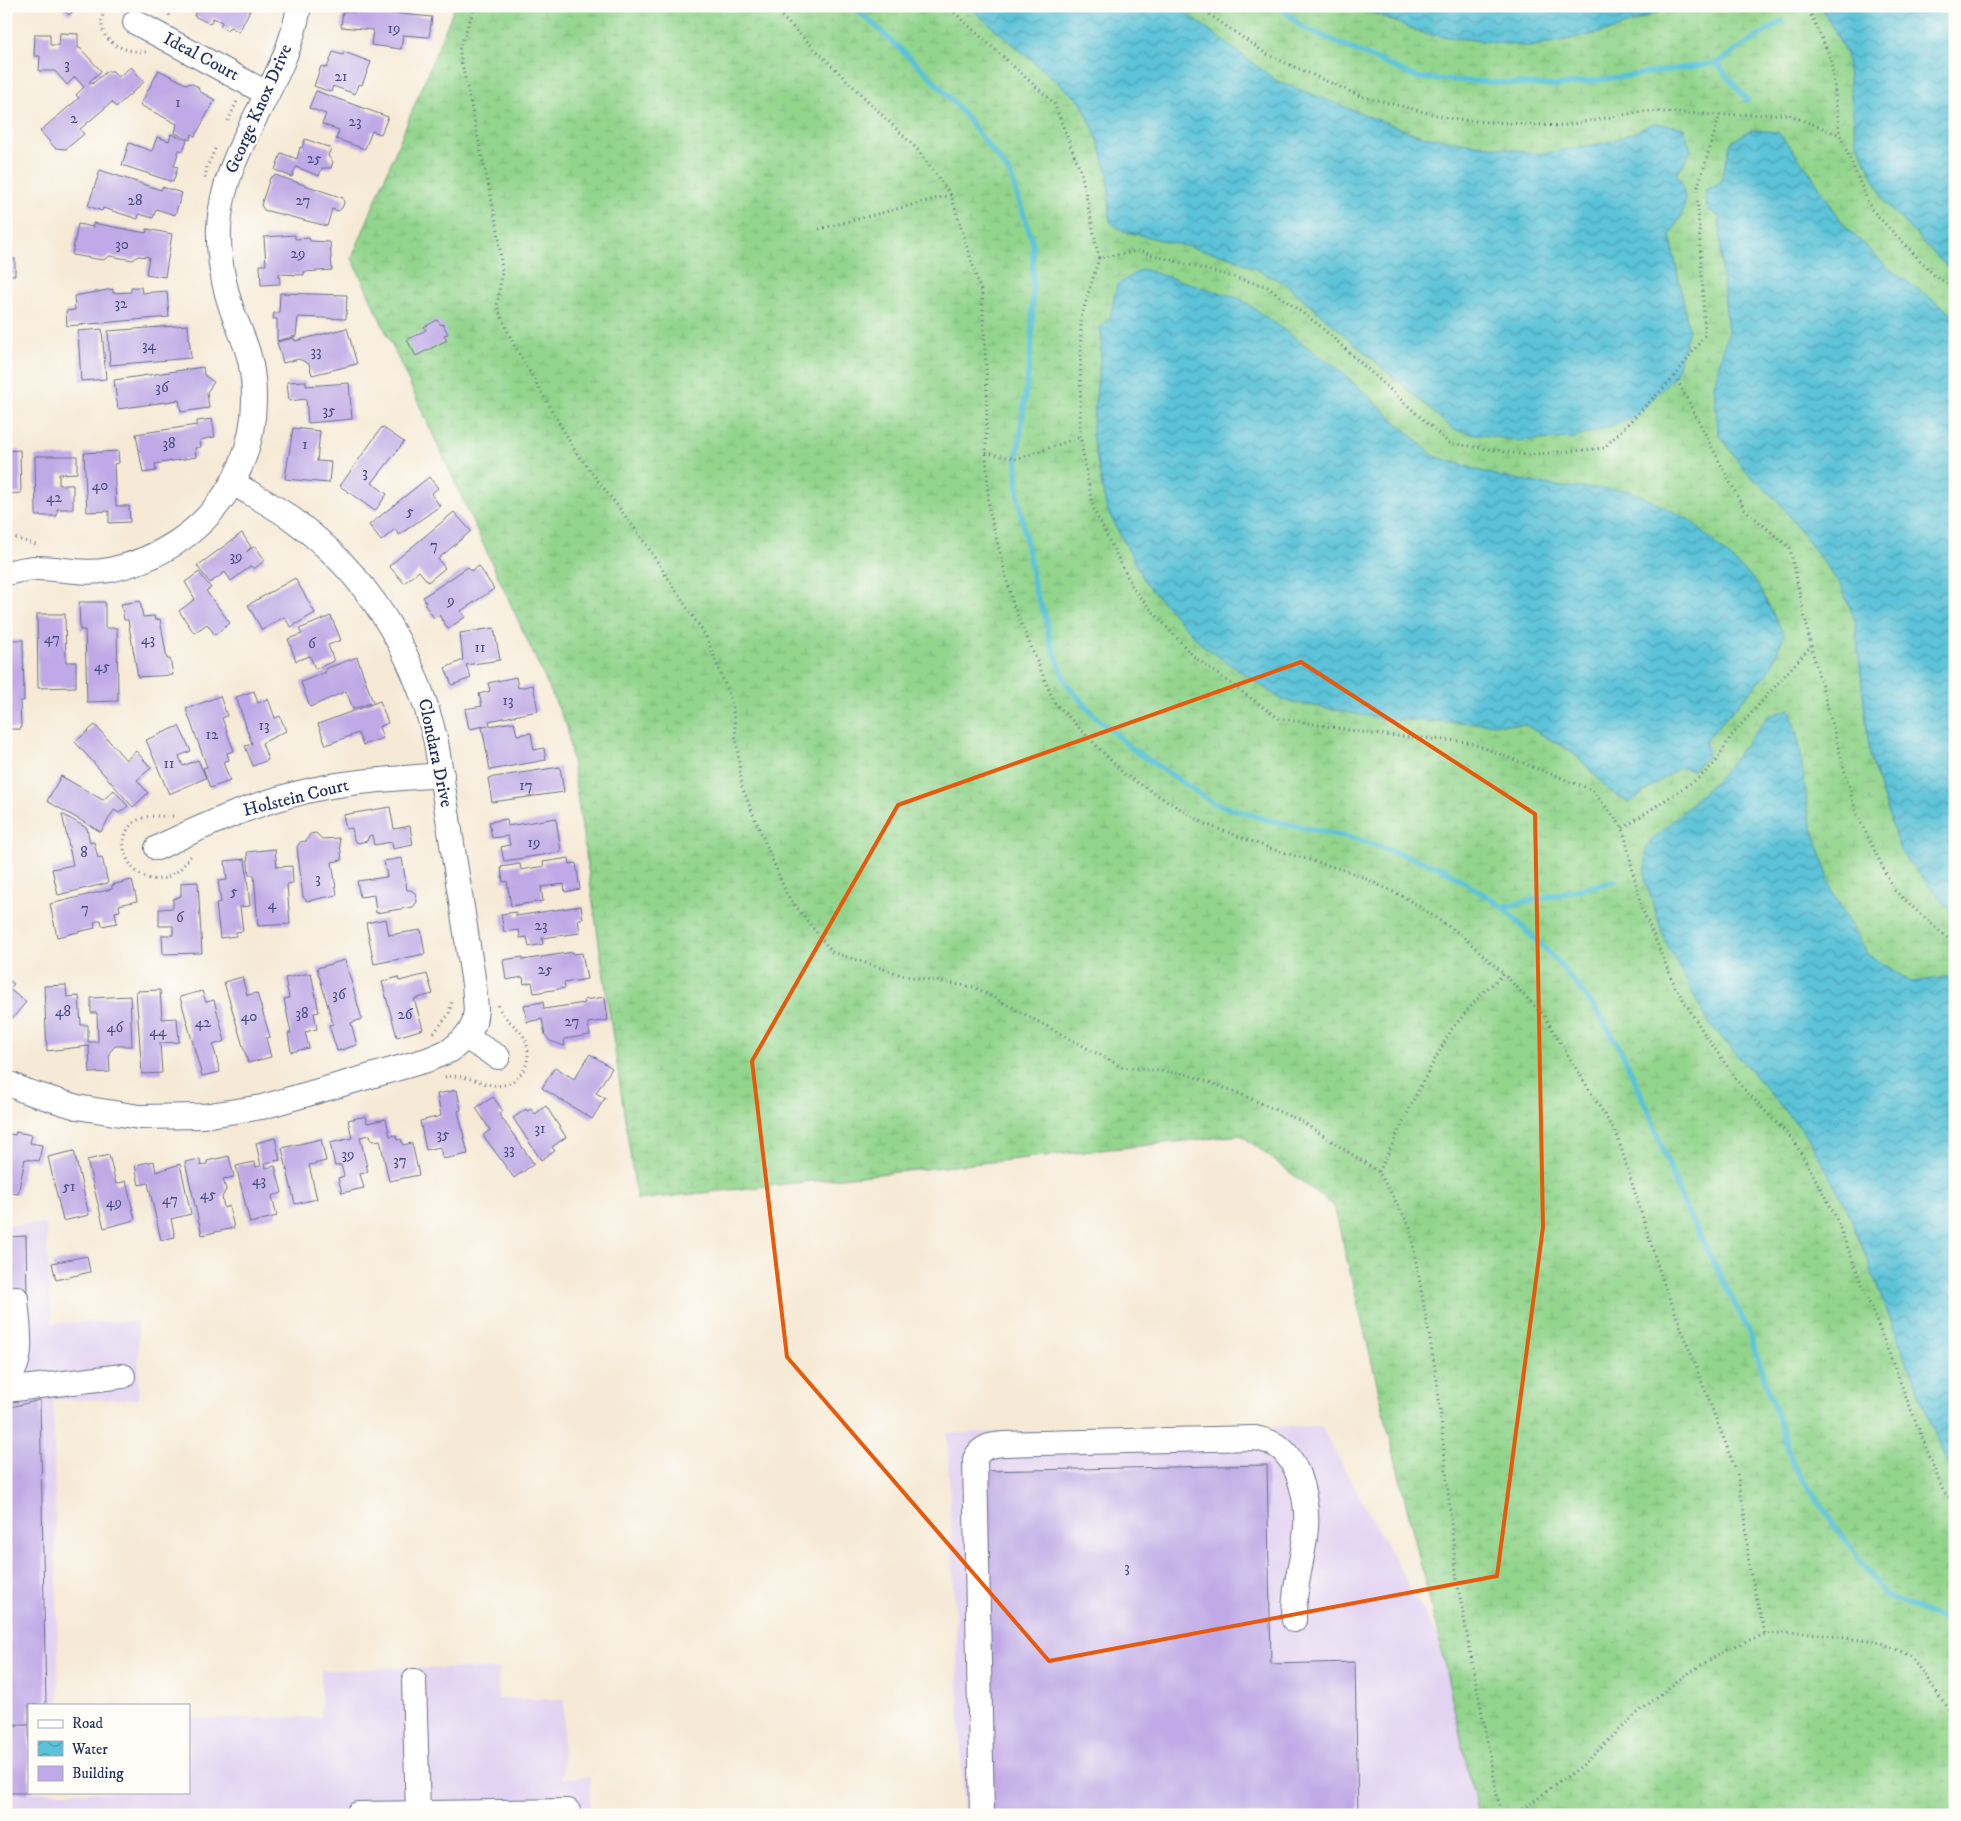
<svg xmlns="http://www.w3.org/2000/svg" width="1961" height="1821" font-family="'IM FELL DW Pica',serif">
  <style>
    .built { fill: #e3d3f2 }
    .wetland { fill: url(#wetland-marsh); stroke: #578276 }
    .water { fill: url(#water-waves); stroke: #3b799b }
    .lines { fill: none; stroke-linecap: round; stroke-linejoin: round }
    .stream { stroke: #5bc3d8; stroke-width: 5.5 }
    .building { fill: #bfa9e6 }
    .minor-casing { stroke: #687088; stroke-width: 26 }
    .path { stroke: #687088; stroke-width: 3; stroke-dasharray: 1 4; stroke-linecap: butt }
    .minor { stroke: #fff; stroke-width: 24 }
    .marked { fill: none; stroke: #e8590c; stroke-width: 4; stroke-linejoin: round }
    .labels { text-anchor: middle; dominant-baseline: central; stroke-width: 5; stroke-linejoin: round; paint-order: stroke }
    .number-label { font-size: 15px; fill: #444e80 }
    .street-label { font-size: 18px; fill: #1b2f5e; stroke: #fdfcf7 }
  </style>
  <defs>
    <pattern id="wetland-marsh" width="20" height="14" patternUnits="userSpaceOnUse" patternTransform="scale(1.25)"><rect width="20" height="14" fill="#93d58d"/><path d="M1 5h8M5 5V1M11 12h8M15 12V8" fill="none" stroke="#7eb77c"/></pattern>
    <pattern id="water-waves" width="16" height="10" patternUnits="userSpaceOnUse" patternTransform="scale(1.25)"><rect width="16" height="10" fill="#5bc3d8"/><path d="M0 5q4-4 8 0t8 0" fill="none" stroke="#4a9fb2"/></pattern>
  </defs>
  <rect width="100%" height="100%" fill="#fdfcf7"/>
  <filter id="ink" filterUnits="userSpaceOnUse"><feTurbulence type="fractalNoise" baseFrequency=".02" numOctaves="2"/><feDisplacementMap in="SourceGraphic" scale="10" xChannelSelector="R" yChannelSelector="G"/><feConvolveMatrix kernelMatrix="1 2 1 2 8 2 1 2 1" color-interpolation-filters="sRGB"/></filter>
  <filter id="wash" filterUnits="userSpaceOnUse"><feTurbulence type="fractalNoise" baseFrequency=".0096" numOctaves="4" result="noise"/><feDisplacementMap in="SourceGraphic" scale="20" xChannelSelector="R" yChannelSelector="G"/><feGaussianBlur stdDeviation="1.12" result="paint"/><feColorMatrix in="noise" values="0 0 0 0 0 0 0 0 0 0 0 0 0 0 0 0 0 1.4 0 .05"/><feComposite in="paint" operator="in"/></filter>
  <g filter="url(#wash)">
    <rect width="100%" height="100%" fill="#f6ead6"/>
    <g class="built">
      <path d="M46,1224L52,1323L138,1321L139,1399L53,1400L59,1705H29V1792H189V1719L321,1717V1671L389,1668L498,1669V1699H564L563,1778L590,1777V1815H6V1225Z"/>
      <path d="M1321,1426L1439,1640L1478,1815H964L947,1433Z"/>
    </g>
    <path class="wetland" d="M455,6H1955V1815H1478L1439,1640L1334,1206L1241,1135L637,1200L567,727L352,258Z"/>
    <g class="water">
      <path d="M968,6H1177L1277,81L1421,136L1542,154L1613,141L1655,123L1684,128L1691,151L1677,174C1691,200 1685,211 1670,235L1689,330L1675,376L1634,418L1575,438L1517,441L1454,430L1286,284L1231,257L1123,231L1110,222L1108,174L1096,134L1081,102Z"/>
      <path d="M1356,6H1675L1610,31L1530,47L1425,34Z"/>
      <path d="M1821,6H1955V271L1947,267L1886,204L1856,140L1846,53Z"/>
      <path d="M1751,130L1778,132L1809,171L1844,225L1888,268L1955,316V916L1901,853L1870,757L1855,620L1841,586L1780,503L1744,470L1718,432L1714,385L1728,331L1721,266L1720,217L1707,209L1705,190L1720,184L1731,142Z"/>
      <path d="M1142,269L1241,299L1337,368L1434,456L1498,476L1562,487L1630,490L1690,520L1756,582L1784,634L1771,669L1705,741L1708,755L1693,770L1679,768L1629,803L1610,791L1573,752L1525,725L1383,719L1282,700L1202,645L1146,584L1106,507L1092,434L1102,341L1100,327L1110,318L1117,285Z"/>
      <path d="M1790,709L1800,747L1808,812L1833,893L1867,953L1911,982L1955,976V1479L1951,1475L1846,1206L1808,1137L1708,1022L1665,941L1645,880L1647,845L1720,777L1768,716Z"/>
    </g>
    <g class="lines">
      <g class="stream">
        <path d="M853,6L928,74L963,113L1010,173L1033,243L1032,344L1017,459L1018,494L1035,591L1045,615L1050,641L1066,683L1094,715L1131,748L1213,803L1264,819L1357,839L1442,868L1503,907L1558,962L1597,1011L1622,1052L1649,1112L1683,1203L1749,1331L1794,1467L1886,1597L1955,1624"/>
        <path d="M1280,6L1302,27L1418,78L1557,86L1717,63L1782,21"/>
        <path d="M1717,63L1747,100"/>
        <path d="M1503,907L1616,881"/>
      </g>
    </g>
    <g id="blocks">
      <g class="building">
        <path d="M60,6H78L69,15Z"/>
        <path d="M199,6H252L239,32L230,27L227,30L220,26L222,22L213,18L210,24L194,16Z"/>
        <path d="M343,11L369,14V11L432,17L429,37L403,35L401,49L371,45L373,30L341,27Z"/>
        <path d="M60,33L78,34V48H80L101,71L89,82L92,84L107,71H113L118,77L131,67L144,82L116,107L112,102L80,129L84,134L66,149L55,148L40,131L79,98L76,95L84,87L75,77L67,85L55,71H39L40,56H34L35,34H50V45H59Z"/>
        <path d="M333,52L343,55L344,52L371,62L362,85L358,84L355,94L333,86L331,92L314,86L321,66L327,68Z"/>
        <path d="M159,70L186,84L191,83L198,87L199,91L215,100L195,136L192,134L190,140L175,133L177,124L140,105Z"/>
        <path d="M316,91L388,117L381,134L372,131L365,149L336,139L339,130L322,124L326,114L309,108Z"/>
        <path d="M171,134L187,140L183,151L179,150L174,166L178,167L173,182L122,165L129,143L152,151L157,137L169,141Z"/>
        <path d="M305,139L331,148L328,156L333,162L331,168H322L319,176L296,167L292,177L275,170L281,153L297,159L300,147L302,148Z"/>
        <path d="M100,170L161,190L162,187L182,193L175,215L156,209L153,218L139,214L138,219L103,208L102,211L88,206Z"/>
        <path d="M275,175L343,198L344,203L342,208L338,211L332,209L327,226L264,210L261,205L270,178Z"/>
        <path d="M93,223L146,233L147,229L172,234L165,277L146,274L149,257L138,256L133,260L110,256L103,260L72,255L78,224L93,227Z"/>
        <path d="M295,235V239L309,238L310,241L330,242L332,270L304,272V275L279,274L280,284L261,285L260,265H266L264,237Z"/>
        <rect x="6" y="259" width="9" height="16"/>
        <path d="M131,287H141L142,293L167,291L169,317L67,326L66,311L75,310L74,296L113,289V293L131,292Z"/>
        <path d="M280,293L347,295L346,319L298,317L296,336L277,341V319H273L274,313H279Z"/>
        <path d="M437,320L441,325L443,324L448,334L444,335L447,340L416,356L407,340L426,330L424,327Z"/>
        <path d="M188,325L191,358L110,365L108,331Z"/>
        <path d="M347,328L357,364L312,375L309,364L299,359L283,363L277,342L294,338L295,341Z"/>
        <path d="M102,329L106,379L81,381L78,331Z"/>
        <path d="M203,367L204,375L214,382L207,392L209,408L181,412L179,400L118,409L114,380Z"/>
        <path d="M306,381V386L349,383L352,419L308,423L306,399L289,401L287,382Z"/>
        <path d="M212,419L215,437L200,440L201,447L195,448L196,457L155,464L156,471L143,473L136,434L197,425V421Z"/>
        <path d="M382,427L404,442L372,483L387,494L375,511L340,486Z"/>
        <path d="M293,428L320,431L317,461L331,462L329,483L285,479Z"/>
        <path d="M20,450L21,493L6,494V451Z"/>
        <path d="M118,451L119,463L114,464L116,506H129L130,522L109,523V511L87,512L84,453Z"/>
        <path d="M35,456H77V473L59,474V485H73V509H57V516H36Z"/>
        <path d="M429,477L438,488L431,494L440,506L399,535L395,529L381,541L369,525Z"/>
        <path d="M454,512L471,531L438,559L445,568L428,582L419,571L404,583L389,566Z"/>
        <path d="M242,533L251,547L246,552L255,546L265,560L254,569L251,566L231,581L225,572L210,583L197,566Z"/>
        <path d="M479,566L494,589L461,611L465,617L448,629L439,615L434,618L424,604L426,603L423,597L468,567L471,571Z"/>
        <path d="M199,572L211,588L206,591L230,623L215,635L207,624L194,633L179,611L195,599L185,582Z"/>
        <path d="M295,578L315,613L291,627L284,617L262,630L248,605Z"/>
        <path d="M140,601L143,617L154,616L155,620L160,619L167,659H170L173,675L138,677L128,620H124L121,604Z"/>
        <path d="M79,602H105V628H117L118,701L87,702L85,630H80Z"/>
        <path d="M37,614H65L66,662H76V687L38,688Z"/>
        <path d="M331,616L341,640L328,645L334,661L315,669L310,656L296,661L288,639L302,634L299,629Z"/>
        <path d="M494,628L500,660L466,665L471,678L452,685L445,668L463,660L460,633Z"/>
        <path d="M6,640H23L24,701H20L21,729H6Z"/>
        <path d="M357,657L373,702L353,709L346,691L310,707L301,682L326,672L325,669Z"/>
        <path d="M516,677L518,688L533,685L538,711L489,721L490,725L469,729L465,709L482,706L479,694L490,691L488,683Z"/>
        <path d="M254,691L258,703L268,699L275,718L280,716L286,731L262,743L268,760L253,766L245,746L252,744L236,697Z"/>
        <path d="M220,696L227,716L222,718L234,751L227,753L229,760L223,762L230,781L210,788L203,768L207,767L186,709Z"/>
        <path d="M380,701L388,723L379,727L383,738L363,745L358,733L326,745L318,724Z"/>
        <path d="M514,722L517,735L531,733L534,750L544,748L546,760L490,770L482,727Z"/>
        <path d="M95,725L126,760L136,751L151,768L137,780L148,793L133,807L75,742Z"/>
        <path d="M179,726L191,751L179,756L183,766L198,760L206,778L169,794L146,740Z"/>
        <path d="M560,767L564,792L492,802L488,778Z"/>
        <path d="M61,776L103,800L114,790L128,806L119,813L114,810L101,832L47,801Z"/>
        <path d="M390,807L394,829L410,826L413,845L393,849L392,842L374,845L372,835L369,836L367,841L358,843L354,840L352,828L346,829L343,815Z"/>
        <path d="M62,814L87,828L90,843L94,842L98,858L102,857L108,883L58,895L52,869L73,865Z"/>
        <path d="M556,818L561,852L504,861L501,847L510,845L508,836L492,838L489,822L507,819L508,826Z"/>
        <path d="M316,833L322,839L339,838L342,860L332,862L337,895L307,901L303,897L297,847L300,842L306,841L310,834Z"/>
        <path d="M275,849L277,867L292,866L293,883L287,884L290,924L258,926L254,875H249L247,852Z"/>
        <path d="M402,858L407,890H411L416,894L417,902L413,907L376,913L374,895L360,897L357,881L387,877L384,861Z"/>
        <path d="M569,858L570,864L576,863L580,889L565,892L564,884L541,887L543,901L511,906L507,881L503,882L501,867L520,864L521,870L544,866L543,862Z"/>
        <path d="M245,859L250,906L240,907L243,931L236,932V936L220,938L216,903L221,902L218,881L227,880L225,861Z"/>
        <path d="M132,880L137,901L119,905L120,911L115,912L117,923L102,926L101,920L94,922L95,928L57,937L50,904L112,889V885Z"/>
        <path d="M198,882L202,953L163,954L162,935H173V926H159V909L173,908V899L181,896V883Z"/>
        <path d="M581,906L583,919H578L580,933L542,938L543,944L529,947L527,937L520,938L519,930L504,932L501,914L516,912V916Z"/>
        <path d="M386,919L389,935L421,930L425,954L374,964L366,923Z"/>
        <path d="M573,952V954L582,953L587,979L564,983L565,988L534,993L532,982L524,984L523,977L506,980L503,960L523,957V960Z"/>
        <path d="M345,960L362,1019L351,1023L357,1045L337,1051L329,1025L333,1024L317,968Z"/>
        <path d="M311,973L319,1012L314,1013L317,1029L305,1032L309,1048L291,1052L288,1033H291L284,999L289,998L285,978Z"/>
        <path d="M427,974L433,994L414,999L423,1029L397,1037L382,982L398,977L399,981Z"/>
        <path d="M242,977L247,995L257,993L270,1037L266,1038L271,1057L248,1063L224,982Z"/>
        <path d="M6,978L14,984L9,989L26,1002L12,1019L6,1015Z"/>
        <path d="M66,985L67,997L79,996L81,1025H88V1042H98L97,1013H91V998L130,996L132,1046H115L109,1053L110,1072L90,1073L89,1046L47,1051L44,986Z"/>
        <path d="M160,990L162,1019L177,1018L179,1042L160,1043L162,1073L142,1074L136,991Z"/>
        <path d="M202,991L206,1002L214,1000L225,1041L213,1045L220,1072L202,1076L180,997Z"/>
        <path d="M605,997L608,1020L588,1023L590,1035L564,1039L565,1046L550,1041L545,1035L542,1019L527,1022L524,1005L543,1002L544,1009L585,1003L584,1000Z"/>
        <path d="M590,1054L612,1068L596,1093L605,1098L592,1119L542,1088L555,1067L574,1079Z"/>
        <path d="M457,1090L461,1110L458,1111L468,1154L443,1159L440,1147L426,1150L420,1121L441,1116L437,1094Z"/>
        <path d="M493,1097L503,1111L499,1114L534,1164L514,1178L483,1135L490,1130L476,1108Z"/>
        <path d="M546,1106L566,1137L552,1147L555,1151L541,1160L513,1118L526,1109L527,1111L531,1109L535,1114Z"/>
        <path d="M366,1116L367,1123L386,1119L390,1136L396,1135L397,1140L401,1139L403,1145L412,1143L419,1175L389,1181L380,1140L372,1141L370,1135L360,1137L368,1172L360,1174L364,1188L342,1193L338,1178L344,1176L341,1165L335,1166L330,1143L352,1138L348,1120Z"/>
        <path d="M16,1132L32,1135L30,1143L42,1145L39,1161L25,1159L18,1194L6,1192V1133L15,1135Z"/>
        <path d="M275,1138L280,1160L265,1163L266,1168L275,1166L282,1193L272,1196L277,1216L250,1223L236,1166L254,1162L256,1167L261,1166L256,1143Z"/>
        <path d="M321,1139L326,1161L309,1165L317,1199L295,1204L282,1148Z"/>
        <path d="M74,1151L89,1215L63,1221L48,1157Z"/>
        <path d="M109,1155L116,1184L126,1181L135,1220L104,1228L87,1160Z"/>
        <path d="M229,1156L234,1177L223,1179L226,1190L222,1197L224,1208L229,1206L234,1228L202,1235L185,1162L200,1159L201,1166L207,1164V1161Z"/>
        <path d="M154,1161L156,1172L180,1164L191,1214L171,1219L175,1237L161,1240L148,1183L139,1185L135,1165Z"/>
        <path d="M26,1236L27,1298L6,1299V1237Z"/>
        <path d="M87,1256L90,1272L56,1280L52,1263Z"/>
        <path d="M40,1400L46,1705H29V1724H6V1408Z"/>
        <path d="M1267,1465L1271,1664L1355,1662L1358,1815H990L984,1471Z"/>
        <path d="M29,1725V1793H6V1726Z"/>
      </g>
    </g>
  </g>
  <g filter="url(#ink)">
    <use href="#blocks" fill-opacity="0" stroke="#687088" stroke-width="1"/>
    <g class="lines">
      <g class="minor-casing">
        <g id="minor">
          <path d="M135,22L266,93"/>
          <path d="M6,573C16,571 27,568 36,568C61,568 84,575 109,570C208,550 271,461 250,360C246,343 238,327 232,310C223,284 218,255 219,227C223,145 287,86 299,6"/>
          <path d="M157,848C213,821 269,797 331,786C367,780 405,778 442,775"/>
          <path d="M465,1037L498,1057"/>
          <path d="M6,1082L25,1091L77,1107L139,1117L203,1116L262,1107L427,1060L451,1050L469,1034L474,1023L476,1010L474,984L436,742C414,651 369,575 292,519C274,506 253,495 233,483"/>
          <path d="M6,1380C27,1362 17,1323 16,1298"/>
          <path d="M6,1390L123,1376"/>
          <path d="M414,1681L418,1813"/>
          <path d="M358,1814L568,1811"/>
          <path d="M982,1815L975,1459C981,1446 991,1445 1004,1444L1255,1438C1277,1442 1288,1451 1297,1472C1320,1532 1293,1562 1294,1620"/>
        </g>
      </g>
      <g class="path">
        <path d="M106,6C91,39 119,52 147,52"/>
        <path d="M164,6L170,16"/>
        <path d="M475,6L459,50L498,230L502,271L497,307L514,345L576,452L639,534L707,638L732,703L742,787L787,895L832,952L905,976L974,987L1122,1067L1186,1074L1233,1091L1301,1121L1379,1172L1410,1227L1437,1380L1457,1581L1501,1815"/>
        <path d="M771,6L917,149L951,195"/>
        <path d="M947,6L1054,103L1081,172L1099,258L1138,251L1266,286L1320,326L1449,443L1527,455L1604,448L1675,376"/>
        <path d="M1197,6L1268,55L1360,96L1457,120L1560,126L1646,111L1720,115"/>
        <path d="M1807,6L1831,59L1840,135"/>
        <path d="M228,121L238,99"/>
        <path d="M205,178L207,167L216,147"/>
        <path d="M819,229L951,195L982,295L987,386L986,453L989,509L1013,604L1054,702L1125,775L1205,824L1272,849L1354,873L1406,898L1460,934L1504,974"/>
        <path d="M1099,258L1081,318L1080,437L1093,508L1135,592L1193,656L1278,718L1373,734L1469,742L1592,790L1623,828L1641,906L1675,986L1705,1035L1742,1087L1795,1142L1834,1213L1943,1491L1955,1502"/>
        <path d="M1955,289L1934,275L1871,209L1840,135L1787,114L1720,115L1697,190L1705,335L1675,376L1744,509L1790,548L1811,646L1856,813L1894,890L1955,945"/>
        <path d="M986,453L1017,459L1080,437"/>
        <path d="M6,535L39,546"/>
        <path d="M173,816C160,817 149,814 138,820C104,839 137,899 175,873C182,869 186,861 191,856"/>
        <path d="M1623,828L1700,777L1716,762L1731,736L1811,646"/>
        <path d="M434,1033L449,1014L452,1000"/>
        <path d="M445,1077C475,1071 499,1103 523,1071C529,1062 529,1051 526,1041C520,1026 503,1021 498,1005"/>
        <path d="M1379,1172L1420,1087L1451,1030L1483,992L1504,974L1544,1016L1617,1135L1661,1276L1737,1473L1745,1517L1749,1566L1765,1634"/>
        <path d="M1514,1815L1583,1765L1635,1715L1682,1677L1727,1649L1765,1634L1802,1632L1882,1643L1911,1656L1955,1718"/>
      </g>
      <use href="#minor" class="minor"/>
    </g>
  </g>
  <path class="marked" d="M1301,662L1535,814L1543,1227L1497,1576L1049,1661L787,1357L752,1061L898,805Z"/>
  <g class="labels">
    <g class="number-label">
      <text x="394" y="28">19</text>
      <text x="67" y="64">3</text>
      <text x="341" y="76">21</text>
      <text x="178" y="102">1</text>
      <text x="74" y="118">2</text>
      <text x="355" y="121">23</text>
      <text x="314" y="158">25</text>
      <text x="135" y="200">28</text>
      <text x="303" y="200">27</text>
      <text x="122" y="244">30</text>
      <text x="298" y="253">29</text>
      <text x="121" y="303">32</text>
      <text x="149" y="345">34</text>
      <text x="316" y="351">33</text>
      <text x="162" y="387">36</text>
      <text x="329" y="410">35</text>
      <text x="169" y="443">38</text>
      <text x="305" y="444">1</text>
      <text x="365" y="472">3</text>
      <text x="100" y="485">40</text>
      <text x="54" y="497">42</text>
      <text x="410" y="511">5</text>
      <text x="434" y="545">7</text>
      <text x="236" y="556">39</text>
      <text x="451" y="600">9</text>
      <text x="52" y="638">47</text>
      <text x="148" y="639">43</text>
      <text x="312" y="643">6</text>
      <text x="480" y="647">11</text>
      <text x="102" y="666">45</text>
      <text x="508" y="700">13</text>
      <text x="264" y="725">13</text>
      <text x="212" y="734">12</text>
      <text x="169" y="763">11</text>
      <text x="526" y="785">17</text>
      <text x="534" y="842">19</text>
      <text x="84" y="852">8</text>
      <text x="318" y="878">3</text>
      <text x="234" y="891">5</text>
      <text x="272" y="904">4</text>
      <text x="85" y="908">7</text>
      <text x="180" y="917">6</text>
      <text x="541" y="925">23</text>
      <text x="545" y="969">25</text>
      <text x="339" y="994">36</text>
      <text x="63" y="1011">48</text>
      <text x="302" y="1013">38</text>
      <text x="405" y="1014">26</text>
      <text x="249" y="1016">40</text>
      <text x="572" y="1021">27</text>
      <text x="203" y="1022">42</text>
      <text x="115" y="1027">46</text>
      <text x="158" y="1031">44</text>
      <text x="540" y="1128">31</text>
      <text x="443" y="1134">35</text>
      <text x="509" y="1149">33</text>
      <text x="348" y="1154">39</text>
      <text x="400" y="1160">37</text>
      <text x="259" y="1180">43</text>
      <text x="69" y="1186">51</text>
      <text x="208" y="1194">45</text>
      <text x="170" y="1199">47</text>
      <text x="114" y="1202">49</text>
      <text x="1127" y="1567">3</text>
    </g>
    <g class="street-label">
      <text transform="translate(201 57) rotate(28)">Ideal Court</text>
      <text transform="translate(259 109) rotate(-66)">George Knox Drive</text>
      <text transform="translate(435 753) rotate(78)">Clondara Drive</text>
      <text transform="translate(296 798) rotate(-14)">Holstein Court</text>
    </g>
  </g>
  <rect width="1961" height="1821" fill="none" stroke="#fdfcf7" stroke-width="25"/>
  <rect x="28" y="1704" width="162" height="90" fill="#fdfcf7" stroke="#a3aaba"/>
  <rect x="38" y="1720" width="25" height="8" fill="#ffffff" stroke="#a3aaba"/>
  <text x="72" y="1728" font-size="15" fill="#1b2f5e">Road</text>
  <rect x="38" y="1741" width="25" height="15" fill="url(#water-waves)" stroke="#a3aaba"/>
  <text x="72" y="1754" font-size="15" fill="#1b2f5e">Water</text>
  <rect x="38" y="1766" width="25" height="15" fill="#bfa9e6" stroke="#a3aaba"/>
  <text x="72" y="1778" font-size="15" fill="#1b2f5e">Building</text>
</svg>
